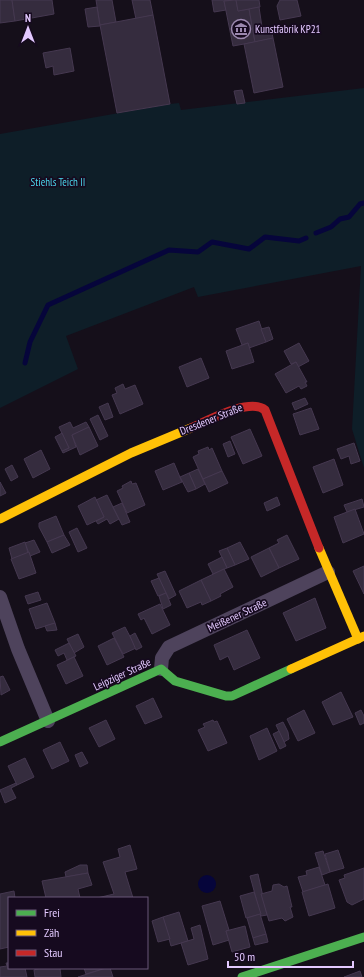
<svg xmlns="http://www.w3.org/2000/svg" width="364" height="977" font-family="'PT Sans Narrow',sans-serif">
  <style>
    .green { fill: #0e1e28 }
    .water { fill: #06053b }
    .lines { fill: none; stroke-linecap: round; stroke-linejoin: round }
    .stream { stroke: #06053b; stroke-width: 5 }
    .building { fill: #352c3e; stroke: #453850 }
    .street { stroke: #4e435c; stroke-width: 14 }
    .fast { stroke: #4caf50; stroke-width: 9 }
    .slow { stroke: #ffc107; stroke-width: 9 }
    .jam { stroke: #c62828; stroke-width: 9 }
    .labels { text-anchor: middle; dominant-baseline: central; stroke-width: 3.5; stroke-linejoin: round; paint-order: stroke }
    .poi-label { font-size: 11px; fill: #e3c9ff; stroke: #160a1f; text-anchor: start }
    .park-label { font-size: 11px; fill: #4ad5ea; stroke: #160a1f }
    .street-label { font-size: 11px; fill: #e3c9ff; stroke: #160a1f }
  </style>
  <rect width="100%" height="100%" fill="#150f1a"/>
  <path class="green" d="M364,88V468L352,429L361,266L198,297L194,287L66,336L78,369L0,408V134L170,104L179,103L181,110Z"/>
  <circle class="water" cx="207" cy="884" r="9"/>
  <g class="lines">
    <g class="stream">
      <path d="M316,233L331,227L340,219L349,217L360,204L364,203"/>
      <path d="M25,363L30,342L48,305L169,250L198,252L212,242L249,249L265,237L299,241L306,238"/>
    </g>
  </g>
  <g class="building">
    <path d="M0,0H12L15,21L0,23Z"/>
    <path d="M12,0H52L54,14L15,21Z"/>
    <path d="M96,0H112L116,22L100,25Z"/>
    <path d="M132,0H150L153,15L136,19Z"/>
    <path d="M212,0H231L224,1L226,10L214,12Z"/>
    <path d="M236,0L238,11L249,9L255,42L233,46L224,1Z"/>
    <path d="M236,0H259L260,7L238,11Z"/>
    <path d="M280,0H297L301,16L280,20L277,6Z"/>
    <path d="M97,7L100,26L88,27L85,9Z"/>
    <path d="M259,7L263,34L272,33L273,38L255,42L249,9Z"/>
    <path d="M153,15L170,104L117,113L100,25Z"/>
    <path d="M273,38L283,87L254,93L244,44Z"/>
    <path d="M70,48L74,71L54,75L53,66L46,68L43,53Z"/>
    <path d="M242,90L245,103L237,104L234,91Z"/>
    <path d="M259,321L266,342L249,348L248,343L242,345L236,329Z"/>
    <path d="M269,327L273,339L266,342L261,329Z"/>
    <path d="M248,343L254,362L232,369L226,351Z"/>
    <path d="M299,343L309,361L298,367L296,362L291,364L284,351Z"/>
    <path d="M201,358L209,378L187,387L179,367Z"/>
    <path d="M296,362L307,382H305L307,386L301,389L299,386L286,393L275,374Z"/>
    <path d="M123,384L125,389L135,385L143,404L120,414L112,395L117,393L115,388Z"/>
    <path d="M305,398L308,404L295,410L292,403Z"/>
    <path d="M108,403L113,417L105,420L99,407Z"/>
    <path d="M311,408L319,429L300,435L293,414Z"/>
    <path d="M98,415L108,436L100,440L90,419Z"/>
    <path d="M70,422L73,428L86,422L89,427L72,435L76,447L63,453L62,451L69,448L59,427Z"/>
    <path d="M89,427L98,446L80,455L72,435Z"/>
    <path d="M250,429L262,456L243,464L231,437Z"/>
    <path d="M62,433L69,448L62,451L55,437Z"/>
    <path d="M230,441L235,454L228,457L223,444Z"/>
    <path d="M354,443L360,461L351,464L349,456L341,459L337,449Z"/>
    <path d="M208,447L209,450L212,448L222,471L203,479L193,457L199,454L198,451Z"/>
    <path d="M41,450L50,469L33,478L24,459Z"/>
    <path d="M334,459L343,485L323,493L313,467Z"/>
    <path d="M174,463L182,482L163,490L155,471Z"/>
    <path d="M12,465L18,477L11,481L5,469Z"/>
    <path d="M198,469L205,484L196,489L189,473Z"/>
    <path d="M222,471L228,483L209,492L203,479Z"/>
    <path d="M189,473L196,489L188,492L180,477Z"/>
    <path d="M131,481L132,484L136,483L145,505L127,513L117,491L123,488L122,486Z"/>
    <path d="M0,482L6,493L0,496Z"/>
    <path d="M107,495L119,519L110,524L107,519L98,524L96,521L104,517L96,500Z"/>
    <path d="M95,497L104,517L87,525L78,506Z"/>
    <path d="M277,497L280,505L267,511L264,503Z"/>
    <path d="M362,499L364,507L347,512L344,505Z"/>
    <path d="M122,503L130,522L122,525L113,507Z"/>
    <path d="M355,509L364,534L343,543L334,517Z"/>
    <path d="M56,516L64,535L47,542L39,527V523Z"/>
    <path d="M77,528L87,548L78,552L69,532Z"/>
    <path d="M64,535L70,545L52,553L47,542Z"/>
    <path d="M287,535L299,559L279,568L269,548L279,543L277,540Z"/>
    <path d="M34,540L40,552L30,556L25,543Z"/>
    <path d="M25,542L28,553L12,559L9,548Z"/>
    <path d="M240,542L249,559L235,565L227,548Z"/>
    <path d="M227,548L235,565L227,568L219,551Z"/>
    <path d="M269,548L279,568L261,577L251,557Z"/>
    <path d="M29,552L36,573L19,579L11,559Z"/>
    <path d="M222,557L227,568L213,574L208,564Z"/>
    <path d="M364,566V594L353,571Z"/>
    <path d="M224,569L233,587L220,594L221,596L211,601L201,580Z"/>
    <path d="M165,571L176,595L169,599L157,574Z"/>
    <path d="M159,578L166,593L158,596L151,581Z"/>
    <path d="M201,580L211,601L202,605L201,602L187,608L179,591Z"/>
    <path d="M38,592L41,600L28,604L25,596Z"/>
    <path d="M166,593L171,605L163,609L159,596Z"/>
    <path d="M315,598L326,628L296,641L283,613Z"/>
    <path d="M47,603L55,623L36,629L29,609Z"/>
    <path d="M160,604L170,625L152,634L144,618L141,620L138,614Z"/>
    <path d="M55,623L57,630L47,631L45,626Z"/>
    <path d="M125,627L136,648L123,654L112,633Z"/>
    <path d="M247,630L260,658L234,670L228,656L220,660L214,645Z"/>
    <path d="M135,633L142,647L136,650L130,636Z"/>
    <path d="M78,634L84,647L74,653L67,639Z"/>
    <path d="M114,638L124,657L107,665L98,646Z"/>
    <path d="M69,643L76,656L67,660L64,653L58,656L55,650Z"/>
    <path d="M74,657L83,676L66,684L57,665Z"/>
    <path d="M3,676L10,690L1,695L0,677Z"/>
    <path d="M341,692L353,717L333,725L322,702Z"/>
    <path d="M153,698L162,717L145,724L136,706Z"/>
    <path d="M304,710L315,733L298,741L287,719Z"/>
    <path d="M361,710L364,716V723L360,725L355,713Z"/>
    <path d="M106,720L115,739L99,747L89,728Z"/>
    <path d="M213,720L214,722L217,721L227,743L208,751L198,730L205,727L203,724Z"/>
    <path d="M283,722L288,732L289,739L284,742L276,725Z"/>
    <path d="M267,728L277,751L259,760L250,736Z"/>
    <path d="M279,731L286,746L280,749L273,734Z"/>
    <path d="M60,742L69,761L52,769L43,750Z"/>
    <path d="M82,752L88,763L80,767L75,755Z"/>
    <path d="M25,758L34,777L17,785L8,766Z"/>
    <path d="M16,783L17,785L11,788L16,798L5,803L0,790Z"/>
    <path d="M130,845L137,869L125,872L133,898H97L114,894L103,862L120,857L118,849Z"/>
    <path d="M338,850L344,868L330,872L325,854Z"/>
    <path d="M323,851L330,872L322,875L315,853Z"/>
    <path d="M80,865H87L88,873L66,877L65,872Z"/>
    <path d="M319,867L325,885L303,892L298,877L307,875L306,871Z"/>
    <path d="M364,868V899L352,905L347,902L339,880L345,878L344,875Z"/>
    <path d="M88,873L92,885L78,889L80,898H46L42,881Z"/>
    <path d="M258,874L267,915L261,916L250,876Z"/>
    <path d="M279,884L284,887L287,886L292,907H290L293,917L285,921L282,918L269,921L261,894L272,891L273,885Z"/>
    <path d="M328,884L335,908L309,916L302,892Z"/>
    <path d="M14,891L15,898H9V947L0,949V894Z"/>
    <path d="M254,892L261,914L246,918L240,896Z"/>
    <path d="M220,901L229,930L226,931L229,940L213,945L202,906Z"/>
    <path d="M179,912L188,941L171,946L163,917Z"/>
    <path d="M260,914L266,934L253,938L247,918Z"/>
    <path d="M163,917L170,939L158,942L152,921Z"/>
    <path d="M200,925L208,959L188,965L181,943L194,939L191,928Z"/>
    <path d="M245,926L250,947L232,952L226,931Z"/>
    <path d="M266,934L268,942L255,945L253,938Z"/>
    <path d="M6,963H9V968H25L27,977H0V967L7,966Z"/>
    <path d="M41,968H60L61,977H35L34,970Z"/>
    <path d="M84,968H106L86,974Z"/>
    <path d="M106,968H110L113,977H78Z"/>
    <path d="M360,971L362,977H344Z"/>
  </g>
  <g class="lines">
    <g class="street">
      <path d="M0,597L18,649L48,721"/>
      <path d="M161,669L162,658L169,647L328,572"/>
    </g>
    <g class="fast">
      <path d="M0,742L161,669L175,681L226,696H232L291,669"/>
      <path d="M242,977L364,937"/>
    </g>
    <g class="slow">
      <path d="M0,519L131,453L191,428"/>
      <path d="M319,548L358,639"/>
      <path d="M291,669L364,636"/>
    </g>
    <path class="jam" d="M191,428C207,421 250,397 265,410L319,548"/>
  </g>
  <defs>
    <g id="museum-ring" transform="scale(1)"><circle r="9.5" fill="#160a1f" stroke="#9b88af" stroke-width="1.5"/><path d="M0-6L6-3V-2H-6V-3ZM-5-1h2V3h-2ZM-1-1h2V3h-2ZM3-1h2V3H3ZM-6 4H6V6H-6Z" fill="#9b88af"/></g>
  </defs>
  <g fill-rule="evenodd">
    <use href="#museum-ring" x="241" y="29"/>
  </g>
  <g class="labels">
    <g class="poi-label">
      <text x="255" y="29">Kunstfabrik KP21</text>
    </g>
    <g class="park-label">
      <text x="58" y="182">Stiehls Teich II</text>
    </g>
    <g class="street-label">
      <text transform="translate(211 419) rotate(-22)">Dresdener Straße</text>
      <text transform="translate(237 615) rotate(-25)">Meißener Straße</text>
      <text transform="translate(122 674) rotate(-25)">Leipziger Straße</text>
    </g>
  </g>
  <rect x="8" y="897" width="140" height="72" fill="#160a1f" stroke="#685679"/>
  <rect x="16" y="910" width="20" height="6" fill="#4caf50" stroke="#685679"/>
  <text x="44" y="917" font-size="12" fill="#e3c9ff">Frei</text>
  <rect x="16" y="930" width="20" height="6" fill="#ffc107" stroke="#685679"/>
  <text x="44" y="937" font-size="12" fill="#e3c9ff">Zäh</text>
  <rect x="16" y="950" width="20" height="6" fill="#c62828" stroke="#685679"/>
  <text x="44" y="957" font-size="12" fill="#e3c9ff">Stau</text>
  <g transform="translate(28 28)" stroke="#160a1f" stroke-width="3" paint-order="stroke">
  <path d="M0-3L7 15L0 10L-7 15Z" fill="#e3c9ff"/>
  <text y="-6" font-size="11" font-weight="bold" text-anchor="middle" fill="#e3c9ff">N</text>
  </g>
  <path d="M228 961v6h125v-6" fill="none" stroke="#e3c9ff" stroke-width="2"/>
  <text x="234" y="961" font-size="12" fill="#e3c9ff" stroke="#160a1f" stroke-width="3" paint-order="stroke">50 m</text>
</svg>
